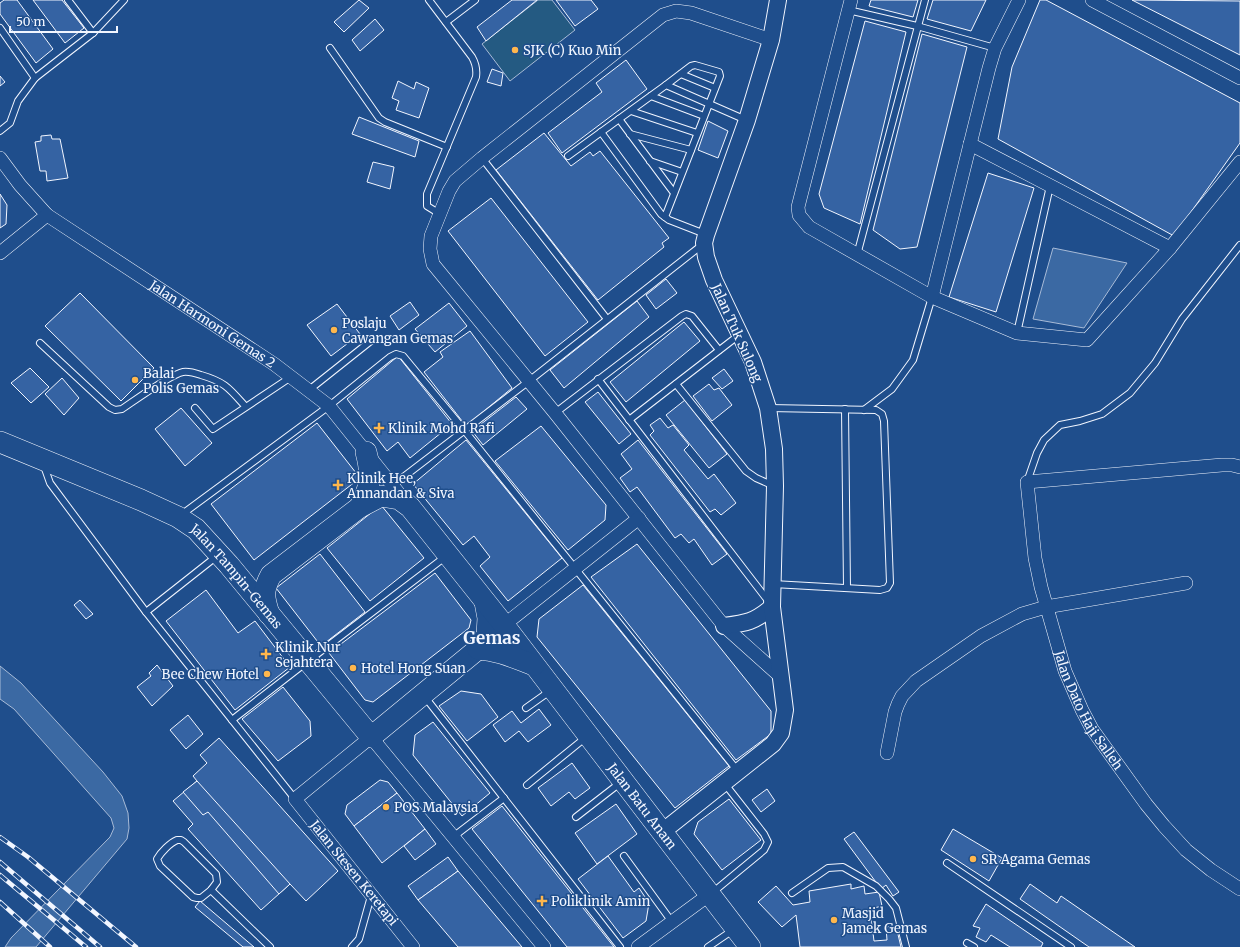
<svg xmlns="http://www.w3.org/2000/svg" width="1240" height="947" font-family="Merriweather,serif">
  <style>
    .green { fill: #245a82; stroke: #a8bbd7 }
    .water { fill: #3b69a3; stroke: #a8bbd7 }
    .building { fill: #3563a3; stroke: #f2f6ff }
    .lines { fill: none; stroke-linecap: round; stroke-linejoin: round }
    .service-casing { stroke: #f2f6ff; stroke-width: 8 }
    .minor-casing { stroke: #f2f6ff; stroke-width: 14 }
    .tertiary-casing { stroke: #f2f6ff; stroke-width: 18 }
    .trunk-casing { stroke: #f2f6ff; stroke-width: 22 }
    .service { stroke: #1f4e8c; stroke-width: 6 }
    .minor { stroke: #1f4e8c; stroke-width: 13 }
    .tertiary { stroke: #1f4e8c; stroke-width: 16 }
    .trunk { stroke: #1f4e8c; stroke-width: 21 }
    .rail-casing { stroke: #f2f6ff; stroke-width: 4.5 }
    .rail { stroke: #1f4e8c; stroke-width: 3; stroke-dasharray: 9; stroke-linecap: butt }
    .poi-dot { fill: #ffb74d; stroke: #1f4e8c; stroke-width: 1.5 }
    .labels { text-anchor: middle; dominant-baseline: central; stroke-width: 3; stroke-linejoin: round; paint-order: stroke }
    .poi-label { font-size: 13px; fill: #f2f6ff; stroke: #1f4e8c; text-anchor: start }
    .street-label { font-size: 13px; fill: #f2f6ff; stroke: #1f4e8c }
    .district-label { font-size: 17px; font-weight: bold; fill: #f2f6ff; stroke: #1f4e8c }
  </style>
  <rect width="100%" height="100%" fill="#1f4e8c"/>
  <path class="green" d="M538,0H552L575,30L510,81L482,44Z"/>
  <g class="water">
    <path d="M1053,248L1127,263L1084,328L1033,319Z"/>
    <path d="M0,666L21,683L103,772L122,796L128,813L129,828L127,839L36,947H5L11,938L110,837L114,828L111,818L14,709L0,699Z"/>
  </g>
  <g class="building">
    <path d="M4,0H17L53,49L36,63L0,14V3Z"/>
    <path d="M33,0H62L84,28L65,43Z"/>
    <path d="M359,0L369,8L344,32L334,22Z"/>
    <path d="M512,0H537L486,41L477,27Z"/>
    <path d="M556,0H591L598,9L575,26Z"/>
    <path d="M871,0H918L913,17L869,6Z"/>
    <path d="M933,0H986L971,31L927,19Z"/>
    <path d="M1040,0H1046L1240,103V143L1174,236L998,139L1012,67Z"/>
    <path d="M1132,0L1240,1V55Z"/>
    <path d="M375,19L384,30L360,51L352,40Z"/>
    <path d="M865,21L906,32L860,224L824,208L819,194Z"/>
    <path d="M922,34L967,47L917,247L900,249L873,230Z"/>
    <path d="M626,60L647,89L562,153L548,133L602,92L596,83Z"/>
    <path d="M492,69L503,73L501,86L487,82Z"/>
    <path d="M0,76L5,82L0,86Z"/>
    <path d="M398,81L414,89L416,82L429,88L419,118L396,110L399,101L392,98Z"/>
    <path d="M359,117L419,141L415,157L352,134Z"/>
    <path d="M708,121L728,131L718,158L698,150Z"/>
    <path d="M544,133L571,166L590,152L593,156L600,151L669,238L662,243L664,247L598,300L496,170Z"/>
    <path d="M51,135L52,139H60L68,178L47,181L46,171H40L35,142L41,141V136Z"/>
    <path d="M373,162L394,167L390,189L367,182Z"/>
    <path d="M988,173L1034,188L996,312L949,297Z"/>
    <path d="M0,194L7,205L6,224L0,228Z"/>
    <path d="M491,198L588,322L545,356L448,231Z"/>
    <path d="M666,279L677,293L656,309L646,295Z"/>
    <path d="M80,293L154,368L121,401L45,326Z"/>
    <path d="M637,301L649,317L564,388L550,370Z"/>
    <path d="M410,302L419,315L399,330L390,316Z"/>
    <path d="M449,303L467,326L435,352L415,329Z"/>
    <path d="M337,304L360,334L331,356L307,325Z"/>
    <path d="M684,322L700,341L626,402L610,382Z"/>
    <path d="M470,331L512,388L466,426L424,372L443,357L440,352Z"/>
    <path d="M398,356L452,424L410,458L398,442L387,451L347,399Z"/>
    <path d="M30,368L49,387L31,403L11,383Z"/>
    <path d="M724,369L733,381L722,389L712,378Z"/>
    <path d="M62,378L79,398L64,415L45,394Z"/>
    <path d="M709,384L714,390L719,388L732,405L712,421L693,396Z"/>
    <path d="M598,392L631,434L619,444L585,402Z"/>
    <path d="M516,397L527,409L483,445L472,431Z"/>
    <path d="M685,400L727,454L709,468L666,415Z"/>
    <path d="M181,408L212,443L185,466L155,429Z"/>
    <path d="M660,418L668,428L673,425L689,445L684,450L708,479L714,474L736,503L721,515L715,509L710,512L650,435L654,431L650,425Z"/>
    <path d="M317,423L360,478L254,560L211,504Z"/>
    <path d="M541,426L606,505L605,520L568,550L495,461Z"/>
    <path d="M466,440L562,558L508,601L480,566L490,557L474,536L463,545L413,484Z"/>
    <path d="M638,440L727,554L712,565L694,539L689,543L681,534L675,538L637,487L630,492L620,478L632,469L621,454Z"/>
    <path d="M381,505L424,558L370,601L327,548Z"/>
    <path d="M637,544L771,711V734L736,760L591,577Z"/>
    <path d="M320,554L365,612L321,646L276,588Z"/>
    <path d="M435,573L471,620L469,628L373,702L365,700L329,653Z"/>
    <path d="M583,585L729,766L675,808L537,637L539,619Z"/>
    <path d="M206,590L238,633L255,621L290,667L235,710L166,621Z"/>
    <path d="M80,600L93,614L86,619L74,605Z"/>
    <path d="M157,665L173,686L152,706L137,687L151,676L149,673Z"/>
    <path d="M283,687L310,721L311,736L278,761L242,719Z"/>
    <path d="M461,691L481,694L498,717L467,741L439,706Z"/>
    <path d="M539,709L551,725L528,742L519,731L505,742L493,725L512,711L521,723Z"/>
    <path d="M188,715L203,734L186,749L170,730Z"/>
    <path d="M433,722L490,793L462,816L413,755L415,735Z"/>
    <path d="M219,738L338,871L306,901L290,884L261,910L188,829L193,824L173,801L197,781L193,776L207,763L200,755Z"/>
    <path d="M572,763L590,788L575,799L569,792L551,806L538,788Z"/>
    <path d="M380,780L388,782L397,793L354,826L345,814L347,805Z"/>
    <path d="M197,781L290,884L279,894L208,812L203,815L183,792Z"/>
    <path d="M767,789L775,801L761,812L752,800Z"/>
    <path d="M397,793L425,829L382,863L354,826Z"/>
    <path d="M729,799L761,840L722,870L694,834L698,822Z"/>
    <path d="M616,804L637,834L597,864L575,833Z"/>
    <path d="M502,806L614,947H567L472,829Z"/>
    <path d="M425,829L436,844L415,860L404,846Z"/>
    <path d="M953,829L1002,858L989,881L941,850Z"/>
    <path d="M854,832L899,892L893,896L886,885L881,889L844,839Z"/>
    <path d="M608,856L634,892L639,888L649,903L646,921L623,938L578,879Z"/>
    <path d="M448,857L458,871L418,900L408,886Z"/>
    <path d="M458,871L522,947H458L418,900Z"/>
    <path d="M851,884V889L864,886L865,894L879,892L882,906L870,909L874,941L887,940L886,927L896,926L901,947H800L796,915L782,927L758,902L776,886L793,905L810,902L809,891Z"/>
    <path d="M1030,884L1057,903L1061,896L1135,947H1089L1020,899Z"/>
    <path d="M200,901L254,947H243L195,907Z"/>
    <path d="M986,904L1043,943L1041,947H1010L991,935L986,942L976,937L980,928L973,926Z"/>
  </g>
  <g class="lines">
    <g class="service-casing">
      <g id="service">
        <path d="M68,0L93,33"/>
        <path d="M429,0L472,57C476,64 477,70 476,77L427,194V206L440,214"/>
        <path d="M848,10L917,26L995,48"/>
        <path d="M446,22L475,0"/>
        <path d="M0,28L35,78"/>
        <path d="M330,48L379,118L385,122L447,147"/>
        <path d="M681,74L715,88"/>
        <path d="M651,96L704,116"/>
        <path d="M631,111L697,133"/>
        <path d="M619,119L674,193"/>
        <path d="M0,131L10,123L18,101L35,78L93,33L124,0"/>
        <path d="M601,132L661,214L669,220L705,234"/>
        <path d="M630,134L691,150"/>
        <path d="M568,156L666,85L746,120"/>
        <path d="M482,158L607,319"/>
        <path d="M650,161L682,172"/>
        <path d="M665,217L720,76L719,72L695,65L691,66L666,85"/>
        <path d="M857,255L925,0"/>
        <path d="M1017,333L1050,186"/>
        <path d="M40,343L109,407L115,410L122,409C134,401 171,374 183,372C189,371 195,373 201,375C225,382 229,388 245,406"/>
        <path d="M598,379L769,602"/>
        <path d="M676,384L746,471L756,478L774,486"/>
        <path d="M309,390L372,340"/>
        <path d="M195,408L213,429L291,377"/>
        <path d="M769,408L876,410L882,414L884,421L890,583L887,588L880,590L773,584"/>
        <path d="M845,409L847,588"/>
        <path d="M864,410L892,389L913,360L932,297"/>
        <path d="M555,413L682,316L686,314L692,316L719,350"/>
        <path d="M629,420L739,335"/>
        <path d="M44,466L50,483L146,612L295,799"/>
        <path d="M1027,482L1037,453L1044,440L1060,425L1080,421L1102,414L1130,393L1155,363L1182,319L1240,245"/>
        <path d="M393,485L529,381L702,245"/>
        <path d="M181,515L329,406L390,357L396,354L403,356L464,430L737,770"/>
        <path d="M146,612L217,556"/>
        <path d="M425,697L620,947"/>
        <path d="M526,708L550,691"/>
        <path d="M232,720L308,661L445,557"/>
        <path d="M527,785L585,738"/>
        <path d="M576,817L620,783"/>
        <path d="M453,837L504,798"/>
        <path d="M177,840H181L184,842L216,874L217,882L211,890L201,898H197L193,897L160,866L157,859C161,852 170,843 177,840Z"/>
        <path d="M624,856L672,922"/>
        <path d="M947,863L1071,947"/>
        <path d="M211,890L270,947"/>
        <path d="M712,893L764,850L768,842L764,834L725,784"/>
        <path d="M792,893L828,868L843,867L876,886L889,899L896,908L906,947"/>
        <path d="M967,943L974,947"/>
        <path d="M352,947L359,939L371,896"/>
        <path d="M708,947L733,930"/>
      </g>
    </g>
    <g class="minor-casing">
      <g id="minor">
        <path d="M851,0L798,207L799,215L809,227L932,297L1017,333L1087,340L1170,248L1240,162"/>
        <path d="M1092,0L1240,78"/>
        <path d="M771,40L691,13L676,11L663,15L482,158L455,181L449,191L431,236L430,249L433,264L555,413L724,626L781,677"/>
        <path d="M970,144L1170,248"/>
        <path id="s1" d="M0,158L20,185L47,215L274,364L329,406L405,501"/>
        <path d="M0,253L47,215"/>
        <path d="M932,297L989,68L995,48L1019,0"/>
        <path id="s2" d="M1240,467L1232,465H1222L1027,482L1035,558L1041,587L1065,671L1082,710L1092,729L1146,804L1164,826L1186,850L1211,870L1240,889"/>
        <path d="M504,625L639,518"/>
        <path d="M887,753L895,712L898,704L902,696L916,681L981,636L1022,614L1046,607L1186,583"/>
        <path d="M413,947L295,799L371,737L544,947"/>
        <path d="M638,947L710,894"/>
      </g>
    </g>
    <g class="tertiary-casing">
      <g id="tertiary">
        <path d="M724,626C747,623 754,622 772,607"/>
        <path d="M662,832L773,744L781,733L785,710L772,607L775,486L774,449L768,408L753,362L714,280L706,257L704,243L706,235L747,120L771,40L778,0"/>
      </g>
    </g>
    <g class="trunk-casing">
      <g id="trunk">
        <path id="s3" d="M0,442L141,500L178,517L196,529L229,565L371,737L478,649L487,635L488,618L485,602"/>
        <path d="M360,507C371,486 372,475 366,452"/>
        <path id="s4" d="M269,614C264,598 262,591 271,575L360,507L381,496L399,499L410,507L504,625L750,947"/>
        <path d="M478,649C498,650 515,658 534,665"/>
      </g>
    </g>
    <use href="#service" class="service"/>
    <use href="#minor" class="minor"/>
    <use href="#tertiary" class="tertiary"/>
    <use href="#trunk" class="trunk"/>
    <g class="rail-casing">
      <g id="rail">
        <path d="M0,837L28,857L136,947"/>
        <path d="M0,862L100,947"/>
        <path d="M0,875L86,947"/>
        <path d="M0,902L50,947"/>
      </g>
    </g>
    <use href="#rail" class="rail"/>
  </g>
  <g class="poi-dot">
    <circle cx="515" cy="50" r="4"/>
    <circle cx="334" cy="330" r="4"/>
    <circle cx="135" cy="380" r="4"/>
    <path d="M377 422h4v4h4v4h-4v4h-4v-4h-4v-4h4z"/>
    <path d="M336 479h4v4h4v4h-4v4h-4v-4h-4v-4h4z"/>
    <path d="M264 648h4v4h4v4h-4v4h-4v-4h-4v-4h4z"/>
    <circle cx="353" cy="668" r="4"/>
    <circle cx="267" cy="674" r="4"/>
    <circle cx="386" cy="807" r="4"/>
    <circle cx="973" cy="859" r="4"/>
    <path d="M540 895h4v4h4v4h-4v4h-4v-4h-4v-4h4z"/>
    <circle cx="834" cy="920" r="4"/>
  </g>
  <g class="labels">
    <g class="poi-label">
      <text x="523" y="50">SJK (C) Kuo Min</text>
      <text x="342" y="323">Poslaju<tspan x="342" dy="15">Cawangan Gemas</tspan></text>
      <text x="143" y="373">Balai<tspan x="143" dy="15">Polis Gemas</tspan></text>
      <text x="388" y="428">Klinik Mohd Rafi</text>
      <text x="347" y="478">Klinik Hee,<tspan x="347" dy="15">Annandan &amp; Siva</tspan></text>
      <text x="275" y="647">Klinik Nur<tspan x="275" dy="15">Sejahtera</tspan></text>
      <text x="361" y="668">Hotel Hong Suan</text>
      <text x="259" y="674" text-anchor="end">Bee Chew Hotel</text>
      <text x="394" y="807">POS Malaysia</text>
      <text x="981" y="859">SR Agama Gemas</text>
      <text x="551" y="901">Poliklinik Amin</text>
      <text x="842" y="913">Masjid<tspan x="842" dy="15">Jamek Gemas</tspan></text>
    </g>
    <g class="street-label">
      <text stroke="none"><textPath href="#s1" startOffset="272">Jalan Harmoni Gemas 2</textPath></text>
      <text transform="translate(737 333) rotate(66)">Jalan Tuk Sulong</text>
      <text stroke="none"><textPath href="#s3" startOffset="277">Jalan Tampin-Gemas</textPath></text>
      <text stroke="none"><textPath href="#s2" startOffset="453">Jalan Dato Haji Salleh</textPath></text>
      <text stroke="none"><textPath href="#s4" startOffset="587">Jalan Batu Anam</textPath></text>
      <text transform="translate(354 873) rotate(51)">Jalan Stesen Keretapi</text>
    </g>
    <g class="district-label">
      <text x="492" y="638">Gemas</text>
    </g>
  </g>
  <path d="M10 26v6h107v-6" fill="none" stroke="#f2f6ff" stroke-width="2"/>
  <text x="16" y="26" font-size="12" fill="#f2f6ff" stroke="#1f4e8c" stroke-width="3" paint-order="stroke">50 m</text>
</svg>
